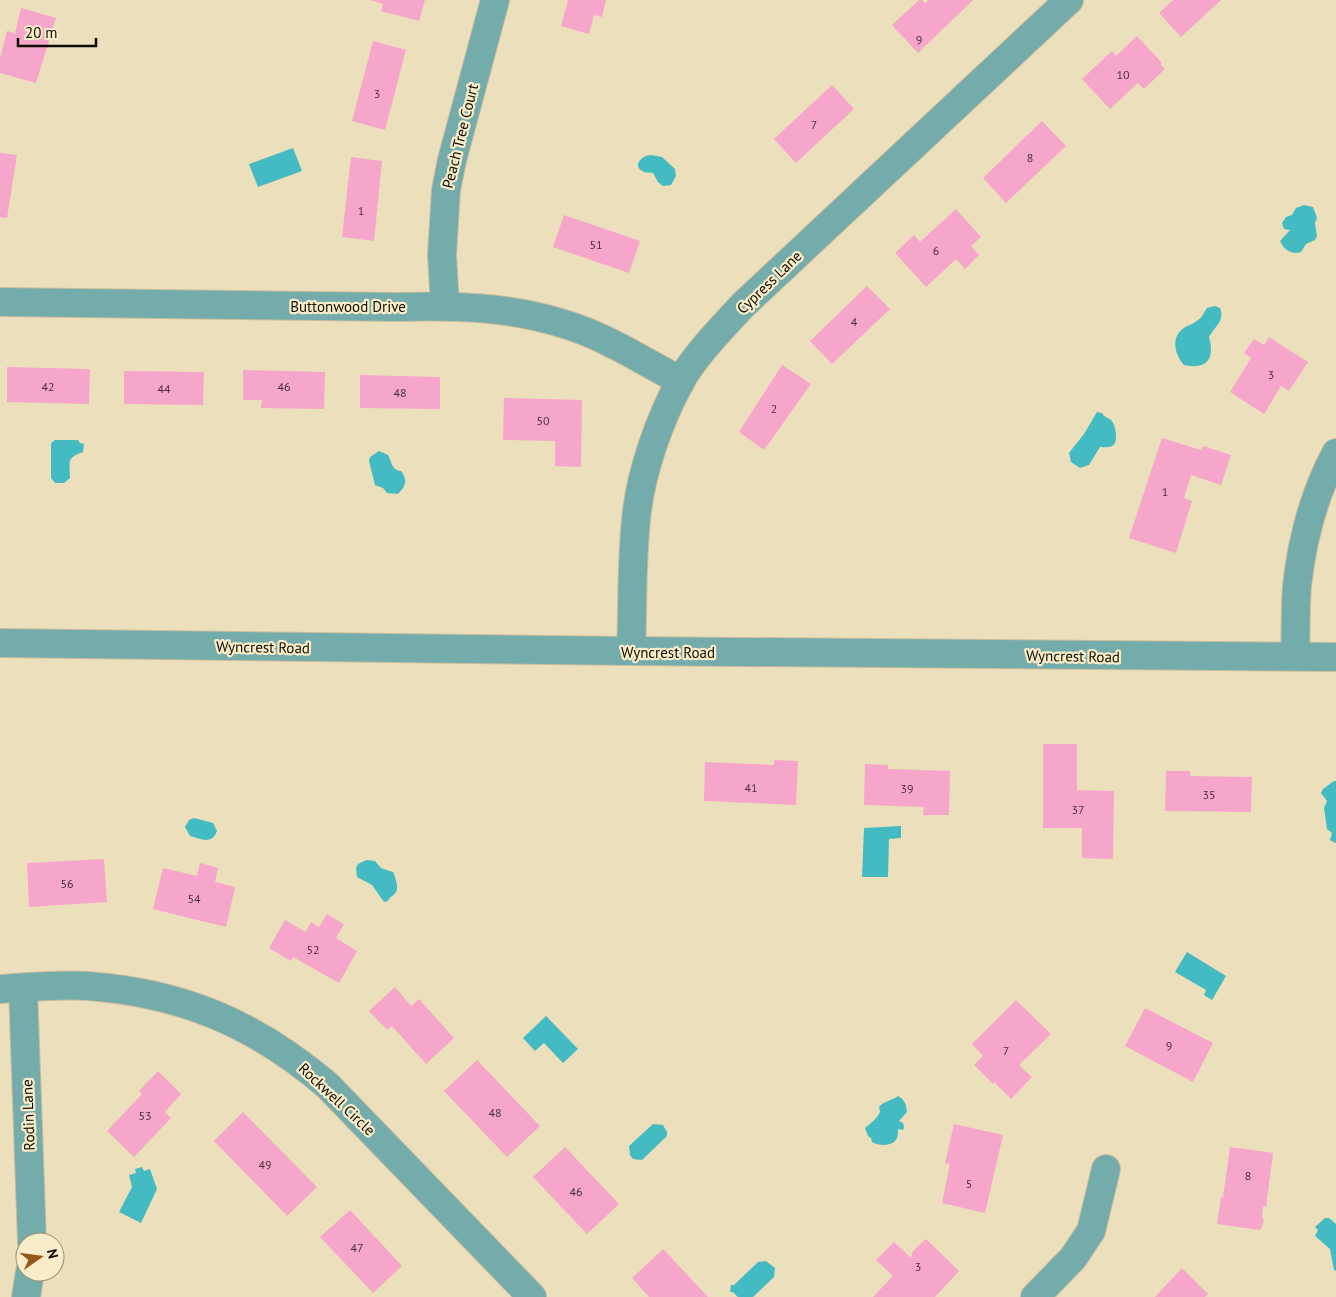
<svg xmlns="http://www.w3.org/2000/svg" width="1336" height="1297" font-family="'PT Sans',sans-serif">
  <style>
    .water { fill: #44bac2 }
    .building { fill: #f6a6cb }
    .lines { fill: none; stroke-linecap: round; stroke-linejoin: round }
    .minor-casing { stroke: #c9bd9e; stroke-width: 30 }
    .minor { stroke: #74abab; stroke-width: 28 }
    .labels { text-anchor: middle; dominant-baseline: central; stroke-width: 4.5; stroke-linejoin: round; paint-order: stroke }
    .number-label { font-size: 12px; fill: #4a3234 }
    .street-label { font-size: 15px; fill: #100c02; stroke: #f9edc9 }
  </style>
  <rect width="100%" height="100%" fill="#ecdfbc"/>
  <g class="water">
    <path d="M293,148L302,171L258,187L249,164Z"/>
    <path d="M651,155L662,157L675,169L676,176L671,185L663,186L658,182L653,173C650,172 646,173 644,172C631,166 642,155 651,155Z"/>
    <path d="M1304,205L1313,207L1317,218L1315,223L1317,236L1315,240L1306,244L1301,252C1292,255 1284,250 1280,241L1290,230L1284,229L1282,223L1286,217L1292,215L1296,208Z"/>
    <path d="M1215,306L1220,308C1225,321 1215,326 1209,337C1215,358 1208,370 1184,365C1175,355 1170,337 1184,328C1188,325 1194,324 1198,320C1202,318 1204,312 1207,308Z"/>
    <path d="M1097,412L1102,413C1105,418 1107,417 1111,420C1116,425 1119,443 1112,446C1109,448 1103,447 1100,447L1089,465L1080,468L1071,462L1069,453L1084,434Z"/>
    <path d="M55,440H78L80,443L84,444L83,452C66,458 70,461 70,478L64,483H55L51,478V443Z"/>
    <path d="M379,451L388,455C392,462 391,470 401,471C408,480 406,486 398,494L387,493L383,488L375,485L369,461L370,457Z"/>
    <path d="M1334,781H1336V842L1335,843L1330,840L1332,833L1327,829L1324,808L1327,801L1321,793L1323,789Z"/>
    <path d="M194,818L213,823L217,831C212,845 201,839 190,836L185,827L189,820Z"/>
    <path d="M901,826V838L889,839L888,877H862L864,828Z"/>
    <path d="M366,860L375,861L381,868L393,872C395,877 399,887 396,892C393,897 390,896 388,901L384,902L372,885L357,877L356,868L358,864Z"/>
    <path d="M1187,952L1226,976L1212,1000L1204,995L1206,990L1175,972Z"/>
    <path d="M546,1016L578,1049L563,1063L544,1043L535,1051L523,1038Z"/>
    <path d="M898,1096C905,1100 906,1104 907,1112L899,1121L903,1123L904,1127L903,1130L898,1129C898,1132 898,1135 897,1138C893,1147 879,1146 872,1142L871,1138L868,1136L865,1128C871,1123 877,1119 880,1112L879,1107C884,1101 891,1101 898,1096Z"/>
    <path d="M653,1124L663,1125L667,1132V1136L642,1160L633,1159L630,1155L629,1146Z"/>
    <path d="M142,1167L144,1171L150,1169L157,1189L141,1223L119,1212L132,1187L129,1175L136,1173L135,1169Z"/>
    <path d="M1325,1218H1329L1336,1224V1271L1334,1270L1330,1249L1315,1236L1318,1230L1315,1227Z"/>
    <path d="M766,1261L775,1268L774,1277L753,1297H738L733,1292H730L731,1285H734L758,1262Z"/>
  </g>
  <g class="building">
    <path d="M370,0H425L419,21L381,11L383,4Z"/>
    <path d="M568,0H606L602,17L594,15L589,34L561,26Z"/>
    <path d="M919,0H922L925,3L929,0H973L918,53L892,25Z"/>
    <path d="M1173,0H1221L1181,37L1159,13Z"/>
    <path d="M21,8L56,18L36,83L0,73V58L7,31L15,33Z"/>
    <path d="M1137,36L1162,63L1160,64L1165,69L1144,89L1138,83L1110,109L1082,79L1112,51L1116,56Z"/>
    <path d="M373,41L406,50L385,130L352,121Z"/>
    <path d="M832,85L854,109L796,163L774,139Z"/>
    <path d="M1042,121L1066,146L1006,203L983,178Z"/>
    <path d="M0,153L17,155L7,218L0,217Z"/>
    <path d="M351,157L382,161L374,241L342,237Z"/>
    <path d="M956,209L981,237L971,246L979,255L965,269L956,259L926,287L895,253L914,235L920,242Z"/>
    <path d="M564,215L640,241L629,273L553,247Z"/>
    <path d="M867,286L890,309L832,364L810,341Z"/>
    <path d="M1269,337L1308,362L1289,391L1281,386L1264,414L1230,392L1251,358L1244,353L1254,339L1264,345Z"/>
    <path d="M782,365L811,384L764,450L739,432Z"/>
    <path d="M7,367L90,369L89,404L7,402Z"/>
    <path d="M243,370L325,372L324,409L261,408L262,400H243Z"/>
    <path d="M124,371L204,372L203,405L124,404Z"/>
    <path d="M360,375L440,377V409L360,408Z"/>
    <path d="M504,398L582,400L581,467L555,466V441L503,440Z"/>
    <path d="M1162,438L1201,450L1203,446L1231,455L1221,485L1191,475L1184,498L1192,501L1176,553L1129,538Z"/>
    <path d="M1043,744H1077V790L1114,791L1113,859L1082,858V828H1043Z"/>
    <path d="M774,760L798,761L796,805L704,801L705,762L774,765Z"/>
    <path d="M865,764L888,765V769L950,771L949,815H923L924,807L864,805Z"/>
    <path d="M1166,771H1190V776L1252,777L1251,812L1165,811Z"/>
    <path d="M104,859L107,902L29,907L27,863Z"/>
    <path d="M200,863L218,868L215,882L235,887L226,927L153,909L163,868L197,876Z"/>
    <path d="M327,914L344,924L336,938L357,951L339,983L293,957L291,961L269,948L285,920L306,932L311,922L319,927Z"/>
    <path d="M395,987L411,1006L419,999L454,1038L426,1064L392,1026L387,1030L369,1011Z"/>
    <path d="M1016,1000L1051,1034L1019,1065L1032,1077L1011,1099L994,1082L993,1084L974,1065L983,1056L972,1044Z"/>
    <path d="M1145,1008L1213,1043L1193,1082L1125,1046Z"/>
    <path d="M477,1060L540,1126L507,1157L444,1091Z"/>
    <path d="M158,1071L181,1094L165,1112L171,1118L134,1157L107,1131L142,1094L139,1091Z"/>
    <path d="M243,1112L317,1187L287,1216L214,1141Z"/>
    <path d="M954,1124L1003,1135L985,1213L942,1203L950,1164L945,1163Z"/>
    <path d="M565,1147L619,1204L587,1234L533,1177Z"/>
    <path d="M1230,1147L1273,1153L1266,1207L1263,1206L1262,1217L1264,1220L1262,1227L1260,1230L1217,1224L1221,1197L1223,1198Z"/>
    <path d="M350,1210L402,1266L373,1293L320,1237Z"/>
    <path d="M926,1239L959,1271L935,1297H873L893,1276L876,1260L894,1242L911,1258L913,1251Z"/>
    <path d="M663,1249L708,1297H649L632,1278Z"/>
    <path d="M1182,1268L1208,1294L1205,1297H1155Z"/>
  </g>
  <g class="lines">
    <g class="minor-casing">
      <g id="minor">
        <path d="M0,302L398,307C454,305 510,307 564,324C605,336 643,361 681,381"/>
        <path d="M445,306L442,255L446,190L452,160L495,0"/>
        <path d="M0,643L631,651L1336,657"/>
        <path d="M631,651C633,605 631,557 637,511C642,469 660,419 680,382C695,355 722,328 743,305L1069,0"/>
        <path d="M1295,656C1296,632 1295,609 1297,586C1302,540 1314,494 1336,453"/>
        <path d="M23,988L32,1242"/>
        <path d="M0,989C28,987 60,984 88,986C183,993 255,1024 327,1085L532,1297"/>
        <path d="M26,1297L30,1272"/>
        <path d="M1035,1297L1073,1258L1091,1231L1106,1169"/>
      </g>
    </g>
    <use href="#minor" class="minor"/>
  </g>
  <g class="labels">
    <g class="number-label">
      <text x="919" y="39">9</text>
      <text x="1123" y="74">10</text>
      <text x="377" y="93">3</text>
      <text x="814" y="124">7</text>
      <text x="1030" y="157">8</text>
      <text x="361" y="210">1</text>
      <text x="596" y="244">51</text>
      <text x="936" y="250">6</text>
      <text x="854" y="321">4</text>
      <text x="1271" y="374">3</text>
      <text x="48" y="386">42</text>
      <text x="284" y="386">46</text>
      <text x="164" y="388">44</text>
      <text x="400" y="392">48</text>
      <text x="774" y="408">2</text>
      <text x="543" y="420">50</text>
      <text x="1165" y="491">1</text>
      <text x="751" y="787">41</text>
      <text x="907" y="788">39</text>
      <text x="1209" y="794">35</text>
      <text x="1078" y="809">37</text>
      <text x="67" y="883">56</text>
      <text x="194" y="898">54</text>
      <text x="313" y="949">52</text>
      <text x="1169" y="1045">9</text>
      <text x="1006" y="1050">7</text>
      <text x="495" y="1112">48</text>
      <text x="145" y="1115">53</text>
      <text x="265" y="1164">49</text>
      <text x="1248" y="1175">8</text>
      <text x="969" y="1183">5</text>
      <text x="576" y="1191">46</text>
      <text x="357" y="1247">47</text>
      <text x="918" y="1266">3</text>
    </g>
    <g class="street-label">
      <text transform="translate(460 136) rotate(-76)">Peach Tree Court</text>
      <text transform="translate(769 282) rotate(-44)">Cypress Lane</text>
      <text x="348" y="306">Buttonwood Drive</text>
      <text transform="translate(263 647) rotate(1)">Wyncrest Road</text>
      <text x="668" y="652">Wyncrest Road</text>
      <text transform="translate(1073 656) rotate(1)">Wyncrest Road</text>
      <text transform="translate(337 1099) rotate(43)">Rockwell Circle</text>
      <text transform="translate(28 1115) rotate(-92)">Rodin Lane</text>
    </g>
  </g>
  <g transform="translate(40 1257) rotate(76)"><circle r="24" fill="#f9edc9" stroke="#9c9379"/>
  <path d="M0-4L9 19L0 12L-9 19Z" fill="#95571d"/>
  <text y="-8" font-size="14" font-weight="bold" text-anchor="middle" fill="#100c02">N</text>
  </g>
  <path d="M18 38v8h78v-8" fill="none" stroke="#100c02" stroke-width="2.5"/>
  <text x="25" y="38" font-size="15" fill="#100c02" stroke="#f9edc9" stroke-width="4" paint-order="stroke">20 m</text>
</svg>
